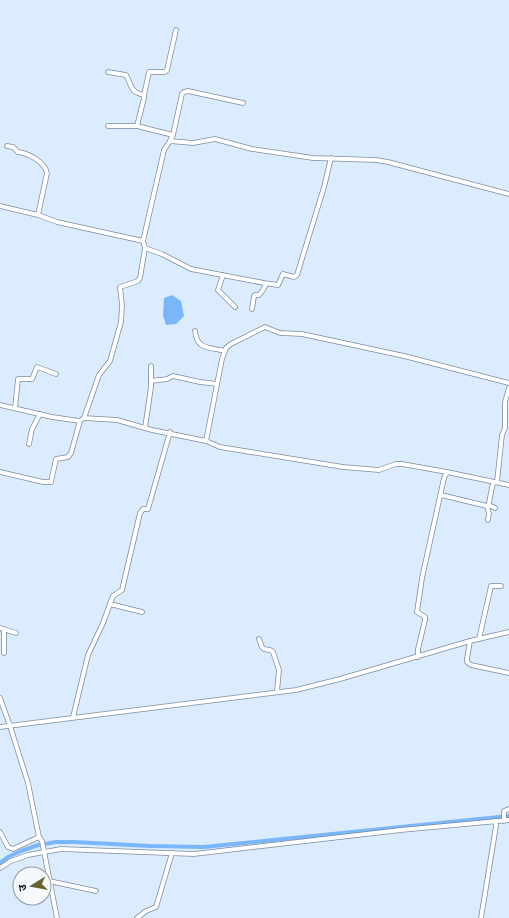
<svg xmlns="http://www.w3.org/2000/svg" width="509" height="918" font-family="'DejaVu Sans','Noto Sans Devanagari',sans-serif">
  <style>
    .water { fill: #7ab7fa }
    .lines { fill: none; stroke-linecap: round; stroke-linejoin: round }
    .canal { stroke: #7ab7fa; stroke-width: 4 }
    .minor-casing { stroke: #7c8b9c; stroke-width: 5.5 }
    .minor { stroke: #fff; stroke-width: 4 }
  </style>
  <rect width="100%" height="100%" fill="#dcecff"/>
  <path class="water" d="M172,295L181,301L184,316L176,324L166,325L163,315L164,298Z"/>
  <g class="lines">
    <path class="canal" d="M0,863L8,857L21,851L38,845L56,842H74L150,846L204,847L509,816"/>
    <g class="minor-casing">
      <g id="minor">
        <path d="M108,72L126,75C132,86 130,92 144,95V98L137,126"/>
        <path d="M144,95L149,72H165L167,70L176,30"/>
        <path d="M108,126H137L173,135"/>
        <path d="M170,141L173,135L182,94L184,92L188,91L243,103"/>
        <path d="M7,146L13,147L18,152C28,153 45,162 47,173L38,215"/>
        <path d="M0,206L38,215L57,222L143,241L164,150L170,141L193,143L215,139L252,149L313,158L376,160L388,162L509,194"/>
        <path d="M145,248L162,254L191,269L264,283L278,285L283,274L294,277L297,275L324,187L331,158"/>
        <path d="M223,275L218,290L235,307"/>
        <path d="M252,309L254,296L255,295H259L263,290L266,284"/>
        <path d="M195,331C197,350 209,347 225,351"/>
        <path d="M151,381L167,379L173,376L200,382L217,384"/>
        <path d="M0,405L52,417L80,421L84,418L117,420L152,430L206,441L220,447L343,467L379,470L396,464H402L447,472"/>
        <path d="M15,408L18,379H32L37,367L56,374"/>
        <path d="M84,418L99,375L110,361L121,322L122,305L120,287L138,281L140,278L145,248L143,241"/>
        <path d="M145,428L151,387V366"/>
        <path d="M206,441L222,359L226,348L231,344L265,327L280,333L302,334L404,356L509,383"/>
        <path d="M29,444L32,429L40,414"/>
        <path d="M0,472L43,482H51L56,459L68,457L71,453L80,421"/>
        <path d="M494,482L492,487L489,503V505L495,508"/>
        <path d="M497,482L502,435L505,428V402L509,388"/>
        <path d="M441,495L487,506L489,514L488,520"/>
        <path d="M110,604L142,612"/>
        <path d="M0,628L16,633"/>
        <path d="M4,629V653"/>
        <path d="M259,639L262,647L264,649L270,650L273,652L279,670L277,692"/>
        <path d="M479,639L491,586H501"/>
        <path d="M470,641L467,659V662L471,665L509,673"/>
        <path d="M418,657V649L425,620V617L417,612L422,578L444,478L447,472L509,485"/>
        <path d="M0,698L10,726L28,783L39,837L42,841L57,918"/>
        <path d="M73,717L88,655L103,623L113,596L122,590L140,513L143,509H148L170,432"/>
        <path d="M0,727L296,690L340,679L470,641L509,632"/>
        <path d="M504,821V811L509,809"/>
        <path d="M0,832L8,847L13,849L39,837"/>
        <path d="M0,868L11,861L28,855L61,849L194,854L401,830L509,820"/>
        <path d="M49,881L96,891"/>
        <path d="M137,918L146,911L156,907L172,853"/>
        <path d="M481,918L496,826L495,821"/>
      </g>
    </g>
    <use href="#minor" class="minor"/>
  </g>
  <g transform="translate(32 886) rotate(259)"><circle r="19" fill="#f5f8fc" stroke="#989ca1"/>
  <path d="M0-3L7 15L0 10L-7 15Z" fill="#69632f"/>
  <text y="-6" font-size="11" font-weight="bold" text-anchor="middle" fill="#0d1219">उ</text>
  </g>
</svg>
